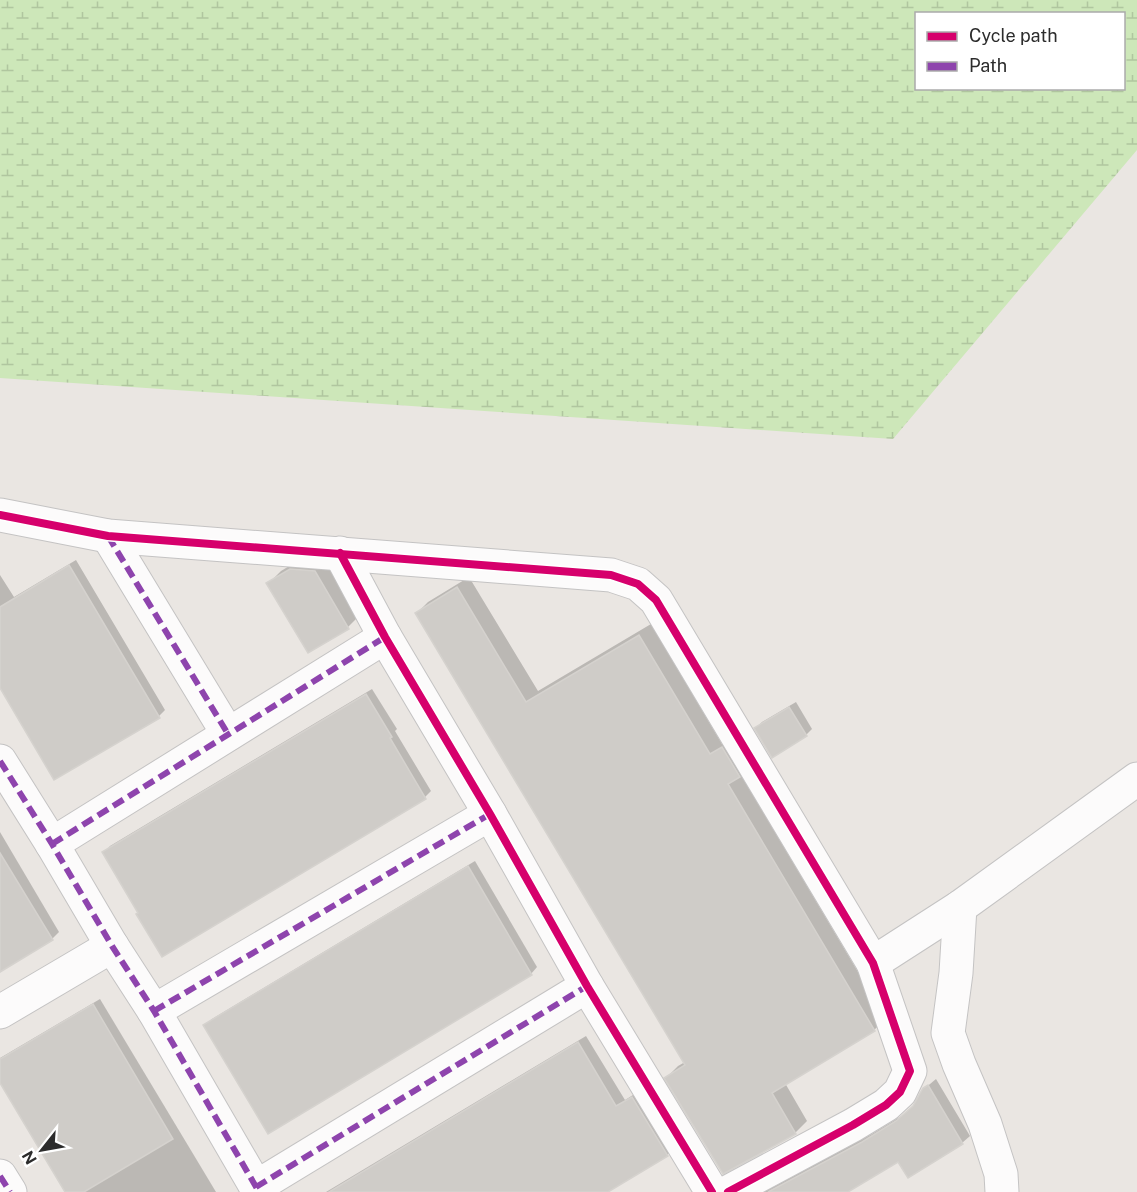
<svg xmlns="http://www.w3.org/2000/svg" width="1137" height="1192" font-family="'Public Sans',sans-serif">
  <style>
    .wetland { fill: url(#wetland-marsh); fill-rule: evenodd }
    .shadow { fill: #0003 }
    .building { fill: #cfccc8; stroke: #d5d2ce; stroke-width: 1.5 }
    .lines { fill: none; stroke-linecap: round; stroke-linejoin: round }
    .street-casing { stroke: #c4c3c3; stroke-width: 35 }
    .street { stroke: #fcfbfb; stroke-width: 33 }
    .quiet { stroke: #8e44ad; stroke-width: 6; stroke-dasharray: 12 6; stroke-linecap: butt }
    .cycleway-casing { stroke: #fff; stroke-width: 11 }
    .cycleway { stroke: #d6006c; stroke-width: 8 }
  </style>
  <defs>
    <pattern id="wetland-marsh" width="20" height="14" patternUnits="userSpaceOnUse" patternTransform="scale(1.5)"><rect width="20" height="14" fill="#cde7b9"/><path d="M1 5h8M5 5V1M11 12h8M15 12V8" fill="none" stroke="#b0c69f"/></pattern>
  </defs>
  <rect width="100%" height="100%" fill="#eae6e2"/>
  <path class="wetland" d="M0,0H1137V150L893,439L0,378ZM916,14H1124V88H916Z"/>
  <g class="shadow">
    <path d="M304,557L328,558L361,614L348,627L308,651L268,584L281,571Z"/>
    <path d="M76,560L165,710L159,716L0,686V575L14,597Z"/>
    <path d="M469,577L538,691L651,624L722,744L734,737L751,765L741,775L886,1019L874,1030L785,1083L807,1121L795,1133L723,1172L666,1078L678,1066L685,1062L417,613L428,602Z"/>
    <path d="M372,689L397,729L395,731L431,791L425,797L162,955L140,913L104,853L110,846Z"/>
    <path d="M796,702L812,729L806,735L756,728L762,722Z"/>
    <path d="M0,832L59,932L52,939L0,950Z"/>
    <path d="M475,861L537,967L531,974L205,1025L212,1019Z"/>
    <path d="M100,999L216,1192H66L0,1080V1058Z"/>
    <path d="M586,1036L625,1100L641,1090L675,1147L667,1155L614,1187L569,1192H326Z"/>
    <path d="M936,1079L970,1136L962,1143L899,1160L845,1192H764L872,1134L908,1112L915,1105L924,1089Z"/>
  </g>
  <g class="building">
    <path d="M69,565L160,718L54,780L0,688V607Z"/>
    <path d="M290,569L315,571L349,629L308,653L266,583Z"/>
    <path d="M457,587L526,702L639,635L710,754L722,747L740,777L728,784L875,1031L772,1093L796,1134L723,1174L664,1078L685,1065L415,613Z"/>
    <path d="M366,694L392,737L390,738L426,799L162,957L136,914L138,913L102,852Z"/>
    <path d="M789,707L807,736L772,758L754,728Z"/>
    <path d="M0,853L53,940L0,972Z"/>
    <path d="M468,866L532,975L268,1134L203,1025Z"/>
    <path d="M93,1004L173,1139L84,1192H65L0,1083V1059Z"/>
    <path d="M578,1042L616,1106L632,1097L668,1156L608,1192H329Z"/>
    <path d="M928,1085L963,1144L908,1178L898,1162L848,1192H768L862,1142L896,1121L913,1106L923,1088Z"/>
  </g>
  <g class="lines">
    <g class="street-casing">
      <g id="street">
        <path d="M0,515L108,536L611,575L638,584L656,600L873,963L910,1071L900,1092L886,1105L853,1125L728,1192"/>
        <path d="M108,536L228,734"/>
        <path d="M340,553L385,637L490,814L587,986L712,1192"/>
        <path d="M0,761L52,844L112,946L154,1011L259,1192"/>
        <path d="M52,844L385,637"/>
        <path d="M960,907L956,973L948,1033L959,1064L985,1124L1001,1174L1002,1192"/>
        <path d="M873,963L960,907L1137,779"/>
        <path d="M154,1011L490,814"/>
        <path d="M0,1012L112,946"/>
        <path d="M0,1176L10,1192"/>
        <path d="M256,1187L587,986"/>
      </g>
    </g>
    <use href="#street" class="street"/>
    <g class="quiet">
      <path d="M108,536L228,734"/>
      <path d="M0,761L52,844L112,946L154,1011L259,1192"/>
      <path d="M52,844L385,637"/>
      <path d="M154,1011L490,814"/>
      <path d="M0,1176L10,1192"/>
      <path d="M256,1187L587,986"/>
    </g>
    <g class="cycleway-casing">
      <g id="cycleway">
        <path d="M0,515L108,536L611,575L638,584L656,600L873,963L910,1071L900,1092L886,1105L853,1125L728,1192"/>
        <path d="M340,553L385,637L490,814L587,986L712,1192"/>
      </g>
    </g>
    <use href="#cycleway" class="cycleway"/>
  </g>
  <rect x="915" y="12" width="210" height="78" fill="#ffffff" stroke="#ababab" stroke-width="1.5"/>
  <rect x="927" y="32" width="30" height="9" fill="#d6006c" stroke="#ababab" stroke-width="1.5"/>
  <text x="969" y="42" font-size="18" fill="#2c2c2c">Cycle path</text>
  <rect x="927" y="62" width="30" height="9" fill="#8e44ad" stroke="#ababab" stroke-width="1.5"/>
  <text x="969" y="72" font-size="18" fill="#2c2c2c">Path</text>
  <g transform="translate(42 1150) rotate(239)" stroke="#ffffff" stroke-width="4.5" paint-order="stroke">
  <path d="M0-4.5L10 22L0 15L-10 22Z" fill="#2c2c2c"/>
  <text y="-9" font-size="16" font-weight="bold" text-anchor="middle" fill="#2c2c2c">N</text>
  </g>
</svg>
